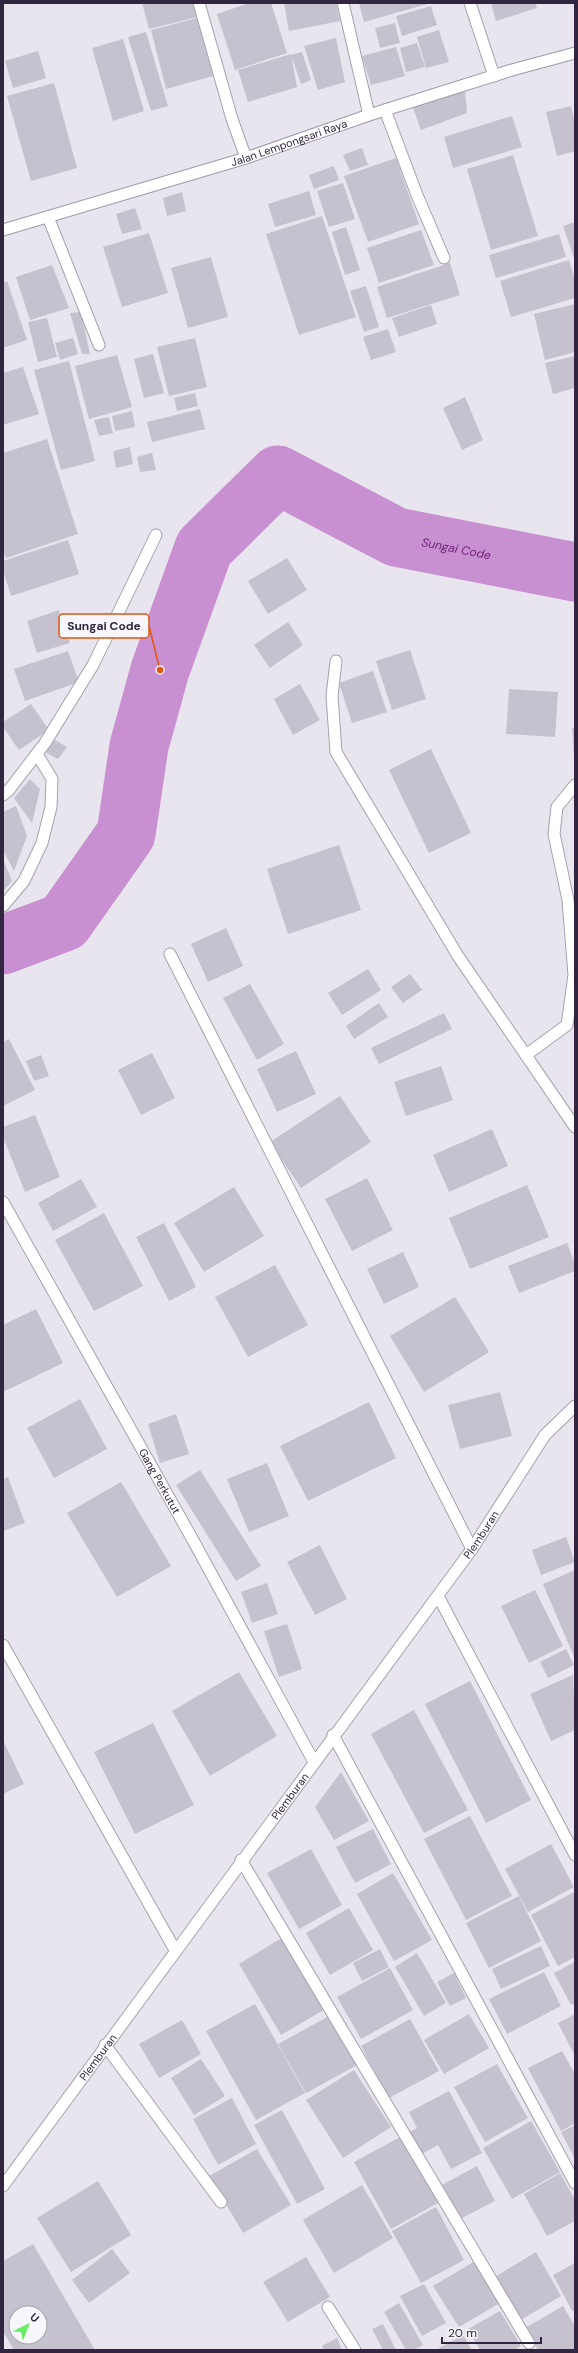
<svg xmlns="http://www.w3.org/2000/svg" width="578" height="2353" font-family="'DM Sans',sans-serif">
  <style>
    .lines { fill: none; stroke-linecap: round; stroke-linejoin: round }
    .river { stroke: #c890d0; stroke-width: 59 }
    .building { fill: #c6c1cf; fill-rule: evenodd }
    .minor-casing { stroke: #a6a0af; stroke-width: 13 }
    .tertiary-casing { stroke: #a6a0af; stroke-width: 13 }
    .secondary-casing { stroke: #a198ae; stroke-width: 13 }
    .minor { stroke: #fff; stroke-width: 11 }
    .tertiary { stroke: #fff; stroke-width: 11 }
    .secondary { stroke: #fff; stroke-width: 11 }
    .labels { text-anchor: middle; dominant-baseline: central; stroke-width: 3; stroke-linejoin: round; paint-order: stroke }
    .street-label { font-size: 11px; fill: #31253f; stroke: #f7f6fa }
    .water-label { font-size: 12px; font-style: italic; fill: #70207a; stroke: #f7f6fa }
    .leader { fill: none; stroke: #df560f; stroke-width: 1.5 }
    .callout-dot { fill: #df560f; stroke: #f7f6fa; stroke-width: 1.5 }
    .callout { fill: #f7f6fa; stroke: #df560f; stroke-width: 1.5 }
    .callout-label { font-size: 12px; text-anchor: middle; font-weight: bold; fill: #31253f }
  </style>
  <rect width="100%" height="100%" fill="#e8e5ee"/>
  <g class="lines">
    <path class="river" id="s1" d="M3,945L64,922L126,834L139,746L160,670L204,548L278,475L396,537L575,572"/>
  </g>
  <g class="building">
    <path d="M142,3H193L197,17L149,29Z"/>
    <path d="M249,3H271L287,53L235,70L217,14Z"/>
    <path d="M284,3H336L340,21L289,31Z"/>
    <path d="M359,3H431L364,22Z"/>
    <path d="M491,3H535L537,8L496,21Z"/>
    <path d="M431,6L437,25L402,36L396,16Z"/>
    <path d="M197,18L213,76L166,89L151,30Z"/>
    <path d="M395,23L400,43L380,48L375,28Z"/>
    <path d="M439,30L449,62L426,68L417,37Z"/>
    <path d="M146,32L168,106L151,111L128,37Z"/>
    <path d="M336,38L345,82L318,90L304,46Z"/>
    <path d="M123,39L144,111L113,121L92,48Z"/>
    <path d="M417,43L425,67L406,72L400,48Z"/>
    <path d="M396,47L405,76L371,85L362,56Z"/>
    <path d="M38,51L46,78L13,88L5,61Z"/>
    <path d="M302,52L311,80L301,84L291,55Z"/>
    <path d="M291,54L297,87L248,102L238,70Z"/>
    <path d="M54,83L77,168L31,181L7,96Z"/>
    <path d="M465,90L467,113L421,130L412,105Z"/>
    <path d="M571,106L575,123V151L557,156L546,112Z"/>
    <path d="M512,116L522,147L453,168L444,137Z"/>
    <path d="M362,148L368,165L350,171L343,155Z"/>
    <path d="M513,155L538,236L491,250L467,169Z"/>
    <path d="M396,158L419,224L368,242L344,176Z"/>
    <path d="M334,166L339,180L314,189L309,175Z"/>
    <path d="M343,183L355,219L329,227L317,191Z"/>
    <path d="M309,191L316,215L275,227L268,204Z"/>
    <path d="M182,192L186,211L167,216L163,198Z"/>
    <path d="M135,208L142,229L122,234L116,214Z"/>
    <path d="M322,216L356,317L299,335L266,234Z"/>
    <path d="M575,222V261L563,226Z"/>
    <path d="M346,227L360,270L345,275L332,232Z"/>
    <path d="M421,230L434,265L379,283L367,248Z"/>
    <path d="M149,233L168,293L122,307L103,247Z"/>
    <path d="M559,234L566,257L496,278L489,255Z"/>
    <path d="M211,257L228,317L188,328L171,268Z"/>
    <path d="M569,260L575,280V298L511,317L500,281Z"/>
    <path d="M450,263L460,295L387,318L377,287Z"/>
    <path d="M52,265L69,308L30,320L16,277Z"/>
    <path d="M7,281L27,340L3,348V283Z"/>
    <path d="M366,286L379,327L364,332L350,291Z"/>
    <path d="M575,304V352L545,360L534,314Z"/>
    <path d="M431,305L437,324L399,337L392,318Z"/>
    <path d="M81,312L90,354H82L70,313Z"/>
    <path d="M47,318L57,357L38,362L28,322Z"/>
    <path d="M388,329L396,352L371,360L363,337Z"/>
    <path d="M73,338L78,354L60,360L55,343Z"/>
    <path d="M195,338L207,387L169,396L157,347Z"/>
    <path d="M153,354L164,393L144,398L134,359Z"/>
    <path d="M117,355L132,407L89,419L75,366Z"/>
    <path d="M575,356V388L553,394L545,363Z"/>
    <path d="M69,361L95,461L61,470L34,370Z"/>
    <path d="M23,367L39,414L3,425V373Z"/>
    <path d="M195,393L198,406L177,411L174,398Z"/>
    <path d="M465,397L483,440L462,450L443,408Z"/>
    <path d="M200,409L205,429L152,442L147,422Z"/>
    <path d="M132,411L135,427L115,431L112,416Z"/>
    <path d="M109,417L113,433L99,436L94,420Z"/>
    <path d="M47,439L78,534L6,558L3,550V453Z"/>
    <path d="M130,447L133,464L116,468L113,451Z"/>
    <path d="M152,453L156,470L140,472L137,457Z"/>
    <path d="M68,540L79,574L11,596L3,570V561Z"/>
    <path d="M287,558L307,590L268,614L248,581Z"/>
    <path d="M59,610L70,643L37,653L27,621Z"/>
    <path d="M288,622L303,645L270,668L254,645Z"/>
    <path d="M410,650L426,699L392,710L376,661Z"/>
    <path d="M68,651L79,682L25,701L14,669Z"/>
    <path d="M373,671L387,712L352,723L339,683Z"/>
    <path d="M300,684L320,720L293,735L274,699Z"/>
    <path d="M509,689L558,692L555,737L506,734Z"/>
    <path d="M31,704L49,730L19,750L3,727V722Z"/>
    <path d="M572,728H575V755H574Z"/>
    <path d="M55,740L67,747L58,759L45,752Z"/>
    <path d="M431,749L471,833L429,853L389,770Z"/>
    <path d="M30,779L40,789L32,823L14,798Z"/>
    <path d="M16,806L27,836L14,871L3,850V812Z"/>
    <path d="M339,845L361,910L288,934L267,869Z"/>
    <path d="M3,859L12,881L3,891Z"/>
    <path d="M226,928L243,966L208,982L191,944Z"/>
    <path d="M368,969L381,990L342,1015L328,993Z"/>
    <path d="M410,974L422,990L403,1003L391,987Z"/>
    <path d="M250,984L284,1044L257,1060L223,998Z"/>
    <path d="M379,1003L388,1017L354,1039L346,1026Z"/>
    <path d="M444,1013L452,1029L379,1064L371,1048Z"/>
    <path d="M9,1039L35,1090L3,1106V1042Z"/>
    <path d="M296,1051L316,1094L277,1112L257,1069Z"/>
    <path d="M152,1053L175,1098L141,1115L118,1070Z"/>
    <path d="M41,1055L49,1076L34,1081L26,1061Z"/>
    <path d="M441,1066L453,1100L406,1116L394,1082Z"/>
    <path d="M340,1096L371,1142L301,1188L270,1142Z"/>
    <path d="M35,1115L60,1177L25,1192L3,1137V1127Z"/>
    <path d="M492,1129L508,1166L449,1192L433,1155Z"/>
    <path d="M367,1178L393,1230L352,1251L325,1199Z"/>
    <path d="M81,1179L97,1207L53,1231L38,1203Z"/>
    <path d="M527,1185L549,1237L470,1269L449,1218Z"/>
    <path d="M234,1187L264,1236L204,1272L174,1223Z"/>
    <path d="M104,1213L143,1286L94,1311L55,1240Z"/>
    <path d="M164,1223L196,1287L169,1301L136,1237Z"/>
    <path d="M567,1243L575,1264V1271L519,1293L508,1266Z"/>
    <path d="M403,1252L419,1287L384,1304L367,1269Z"/>
    <path d="M275,1265L308,1325L248,1357L215,1297Z"/>
    <path d="M455,1297L489,1352L424,1392L390,1336Z"/>
    <path d="M36,1309L63,1363L3,1392V1325Z"/>
    <path d="M500,1392L512,1436L460,1449L448,1405Z"/>
    <path d="M80,1399L107,1449L54,1478L27,1428Z"/>
    <path d="M369,1402L396,1458L308,1501L280,1446Z"/>
    <path d="M176,1414L189,1454L160,1463L148,1424Z"/>
    <path d="M267,1463L289,1516L249,1532L227,1479Z"/>
    <path d="M200,1470L261,1566L236,1581L176,1485Z"/>
    <path d="M8,1477L25,1523L3,1531V1479Z"/>
    <path d="M121,1482L171,1566L117,1597L67,1513Z"/>
    <path d="M566,1537L575,1562L541,1575L532,1550Z"/>
    <path d="M320,1545L347,1599L315,1615L287,1562Z"/>
    <path d="M575,1570V1659L543,1584Z"/>
    <path d="M267,1583L278,1614L252,1623L241,1592Z"/>
    <path d="M535,1590L563,1646L529,1663L501,1606Z"/>
    <path d="M287,1624L302,1669L279,1677L264,1631Z"/>
    <path d="M566,1649L574,1665L548,1678L540,1662Z"/>
    <path d="M239,1672L277,1736L210,1776L172,1711Z"/>
    <path d="M573,1675L575,1730L551,1741L530,1694Z"/>
    <path d="M470,1681L531,1800L486,1823L425,1704Z"/>
    <path d="M414,1710L468,1810L424,1833L371,1734Z"/>
    <path d="M153,1723L194,1805L135,1834L94,1752Z"/>
    <path d="M3,1740L24,1784L3,1794Z"/>
    <path d="M341,1772L369,1821L334,1840L315,1807Z"/>
    <path d="M470,1816L512,1896L466,1920L424,1839Z"/>
    <path d="M373,1829L391,1864L355,1883L336,1847Z"/>
    <path d="M551,1844L574,1887L528,1912L505,1869Z"/>
    <path d="M311,1849L342,1905L299,1929L267,1873Z"/>
    <path d="M393,1873L432,1940L394,1961L357,1894Z"/>
    <path d="M574,1892L575,1957L558,1966L531,1915Z"/>
    <path d="M519,1896L541,1941L489,1968L466,1923Z"/>
    <path d="M349,1908L373,1950L330,1975L306,1933Z"/>
    <path d="M285,1936L327,2008L281,2035L239,1964Z"/>
    <path d="M541,1946L550,1966L501,1989L492,1969Z"/>
    <path d="M380,1949L389,1967L362,1981L353,1963Z"/>
    <path d="M417,1953L446,2003L424,2016L395,1967Z"/>
    <path d="M575,1962V2003L571,2005L554,1973Z"/>
    <path d="M390,1968L413,2010L361,2039L337,1997Z"/>
    <path d="M544,1972L561,2006L507,2034L489,1999Z"/>
    <path d="M454,1973L466,1998L450,2006L437,1982Z"/>
    <path d="M255,2004L305,2093L256,2120L206,2031Z"/>
    <path d="M469,2014L489,2048L444,2074L424,2040Z"/>
    <path d="M575,2014V2056L558,2023Z"/>
    <path d="M329,2016L357,2065L306,2093L278,2044Z"/>
    <path d="M410,2019L439,2071L389,2098L361,2046Z"/>
    <path d="M182,2020L201,2054L159,2078L139,2044Z"/>
    <path d="M562,2051L575,2074V2123L561,2131L528,2068Z"/>
    <path d="M201,2059L225,2096L194,2115L171,2078Z"/>
    <path d="M497,2064L528,2118L485,2142L454,2087Z"/>
    <path d="M354,2070L391,2127L343,2158L306,2100Z"/>
    <path d="M449,2091L482,2153L451,2169L438,2145L420,2155L408,2133L417,2128L409,2112Z"/>
    <path d="M232,2098L256,2144L218,2165L193,2119Z"/>
    <path d="M282,2110L325,2189L297,2204L254,2125Z"/>
    <path d="M531,2121L560,2172L512,2199L483,2148Z"/>
    <path d="M575,2125V2159L561,2132Z"/>
    <path d="M402,2136L438,2203L391,2229L354,2162Z"/>
    <path d="M257,2149L291,2205L243,2233L209,2176Z"/>
    <path d="M477,2166L495,2201L458,2220L440,2186Z"/>
    <path d="M560,2173L575,2200V2221L547,2236L524,2194Z"/>
    <path d="M98,2181L131,2235L71,2272L37,2218Z"/>
    <path d="M362,2185L393,2238L334,2273L303,2220Z"/>
    <path d="M436,2207L464,2260L421,2283L392,2231Z"/>
    <path d="M33,2244L95,2350H14L3,2331V2261ZM16,2313H40V2337H16Z"/>
    <path d="M112,2249L130,2273L89,2303L72,2280Z"/>
    <path d="M536,2252L561,2296L519,2321L493,2278Z"/>
    <path d="M306,2257L330,2297L288,2322L263,2282Z"/>
    <path d="M475,2261L500,2303L459,2327L433,2286Z"/>
    <path d="M575,2263V2310L572,2311L553,2275Z"/>
    <path d="M424,2284L446,2323L422,2336L400,2296Z"/>
    <path d="M399,2303L423,2345L414,2350H406L384,2312Z"/>
    <path d="M563,2306L575,2326V2350H538L525,2328Z"/>
    <path d="M500,2311L521,2346L514,2350H480L468,2329Z"/>
    <path d="M383,2324L396,2350H383L372,2329Z"/>
    <path d="M463,2335L472,2350H440L439,2348Z"/>
    <path d="M337,2338L342,2350H324L322,2346Z"/>
  </g>
  <g class="lines">
    <g class="minor-casing">
      <g id="minor">
        <path d="M199,3L232,119L246,158"/>
        <path d="M343,3L369,115"/>
        <path d="M470,3L494,76"/>
        <path d="M385,110L417,195L444,258"/>
        <path d="M48,217L99,345"/>
        <path d="M336,661L332,696L336,752L458,956L575,1127"/>
        <path d="M3,795L9,790L45,743L93,665L156,535"/>
        <path d="M3,906L24,881L42,843L51,807L52,779L37,754"/>
        <path d="M170,954L472,1549"/>
        <path d="M526,1055L567,1025L574,975L568,900L554,834L557,807L575,785"/>
        <path id="s2" d="M3,1202L194,1542L314,1762"/>
        <path d="M438,1596L575,1855"/>
        <path d="M3,1645L175,1950"/>
        <path d="M333,1735L575,2183"/>
        <path d="M241,1860L529,2343"/>
        <path d="M105,2045L221,2202"/>
        <path d="M328,2307L355,2350"/>
      </g>
    </g>
    <g class="tertiary-casing">
      <g id="tertiary">
        <path id="s3" d="M3,2186L472,1549L545,1435L575,1406"/>
      </g>
    </g>
    <g class="secondary-casing">
      <g id="secondary">
        <path id="s4" d="M3,230L246,158L369,115L512,70L575,53"/>
      </g>
    </g>
    <use href="#minor" class="minor"/>
    <use href="#tertiary" class="tertiary"/>
    <use href="#secondary" class="secondary"/>
  </g>
  <g class="labels">
    <g class="street-label">
      <text stroke="none"><textPath href="#s4" startOffset="299">Jalan Lempongsari Raya</textPath></text>
      <text stroke="none"><textPath href="#s2" startOffset="320">Gang Perkutut</textPath></text>
      <text stroke="none"><textPath href="#s3" startOffset="808">Plemburan</textPath></text>
      <text stroke="none"><textPath href="#s3" startOffset="484">Plemburan</textPath></text>
      <text stroke="none"><textPath href="#s3" startOffset="160">Plemburan</textPath></text>
    </g>
    <g class="water-label">
      <text stroke="none"><textPath href="#s1" startOffset="769">Sungai Code</textPath></text>
    </g>
  </g>
  <path class="leader" d="M160 670L149 626"/>
  <circle class="callout-dot" cx="160" cy="670" r="4"/>
  <rect class="callout" x="59" y="614" width="90" height="24" rx="4"/>
  <g class="callout-label">
    <text x="104" y="630">Sungai Code</text>
  </g>
  <rect width="578" height="2353" fill="none" stroke="#31253f" stroke-width="8"/>
  <g transform="translate(28 2325) rotate(43)"><circle r="19" fill="#f7f6fa" stroke="#a8a2af"/>
  <path d="M0-3L7 15L0 10L-7 15Z" fill="#69ed64"/>
  <text y="-6" font-size="11" font-weight="bold" text-anchor="middle" fill="#31253f">U</text>
  </g>
  <path d="M442 2337v6h99v-6" fill="none" stroke="#31253f" stroke-width="2"/>
  <text x="448" y="2337" font-size="12" fill="#31253f" stroke="#f7f6fa" stroke-width="3" paint-order="stroke">20 m</text>
</svg>
